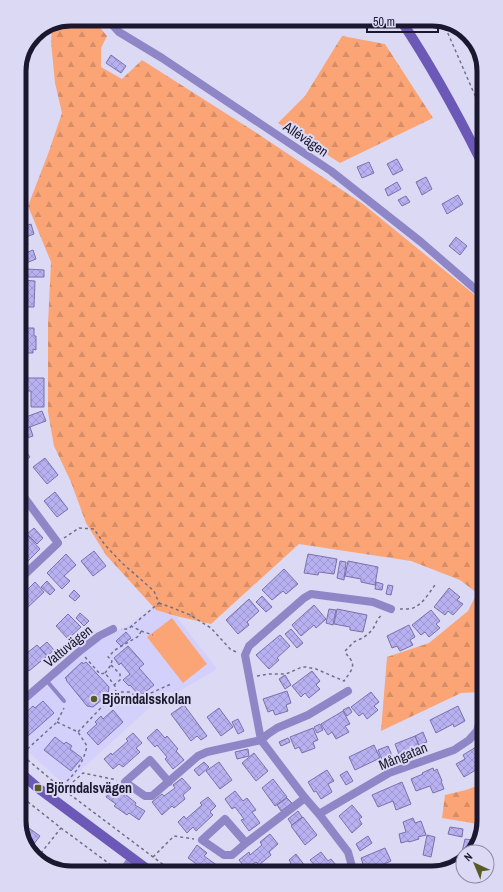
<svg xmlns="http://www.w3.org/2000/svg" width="503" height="892" font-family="'Archivo Narrow',sans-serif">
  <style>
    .built { fill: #d4d0fc }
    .grass { fill: #fba576 }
    .forest { fill: url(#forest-firs) }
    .building { fill: url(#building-cross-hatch); stroke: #7971ad }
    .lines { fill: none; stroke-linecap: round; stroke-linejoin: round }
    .path { stroke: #726f88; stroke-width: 1.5; stroke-dasharray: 3 3; stroke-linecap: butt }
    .lane { stroke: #8e86c6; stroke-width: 4 }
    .street { stroke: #8e86c6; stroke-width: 8 }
    .secondary { stroke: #6b58b7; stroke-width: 10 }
    .poi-dot { fill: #5a5a27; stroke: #dcd9f4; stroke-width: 1.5 }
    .labels { text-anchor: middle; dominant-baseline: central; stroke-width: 4; stroke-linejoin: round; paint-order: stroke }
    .street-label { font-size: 14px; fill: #1b172f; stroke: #dcd9f4 }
    .poi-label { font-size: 14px; font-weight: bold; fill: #1b172f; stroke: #dcd9f4; text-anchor: start }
    .rim { fill: none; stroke: #1b172f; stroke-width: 5 }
  </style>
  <defs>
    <pattern id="forest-firs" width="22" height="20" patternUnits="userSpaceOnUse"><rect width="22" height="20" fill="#fba576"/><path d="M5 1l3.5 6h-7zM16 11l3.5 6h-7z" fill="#d78d66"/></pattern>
    <pattern id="building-cross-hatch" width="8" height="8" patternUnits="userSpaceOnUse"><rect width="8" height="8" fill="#b8b1f1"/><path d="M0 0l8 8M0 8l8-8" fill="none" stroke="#9e98cf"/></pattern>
  </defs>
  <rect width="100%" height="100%" fill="#dcd9f4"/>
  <path class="built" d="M153,607L156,610L176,616L217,669L176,693L167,692L84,767L66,786L23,747L22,705L98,641L107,635L126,627Z"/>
  <path class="grass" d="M172,618L207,664L183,683L147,637Z"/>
  <g class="forest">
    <path d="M71,19H93L107,36L101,48V67L122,79L142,60L252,130L363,204L481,300L483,692L461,693L381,731L387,657L429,643L468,611L477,593L460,580L411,561L299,544L211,624L176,616L156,610L106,555L86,523L71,482L54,446L48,412V324L51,262L28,206L48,154L62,113L55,83L51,42L52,27Z"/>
    <path d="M342,36L385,44L433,118L340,163L278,123L305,96Z"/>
    <path d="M484,783L483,826L472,823L442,818L445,795L466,790Z"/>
  </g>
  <g class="building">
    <path d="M111,55L126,66L121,73L106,63Z"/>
    <path d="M397,159L403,170L393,175L387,164Z"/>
    <path d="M369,162L374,173L362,178L357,167Z"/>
    <path d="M426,177L432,189L422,195L416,182Z"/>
    <path d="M397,182L401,189L388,196L385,189Z"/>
    <path d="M458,195L463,204L447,214L442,204Z"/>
    <path d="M406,196L410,202L402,206L398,200Z"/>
    <path d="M31,224L34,234L26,237L28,245L20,248V228Z"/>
    <path d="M456,237L467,246L460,255L449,246Z"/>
    <path d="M33,250L36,259L24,264L21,255Z"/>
    <path d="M27,269L44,270V277H26Z"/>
    <path d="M22,280L35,281L34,307H21Z"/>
    <path d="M21,328H34V336H36V350L33,349V353H21Z"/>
    <path d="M22,378H44V407H31V391H22Z"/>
    <path d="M42,411L46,421L27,428L23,418Z"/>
    <path d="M30,427L33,436L21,440V431Z"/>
    <path d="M21,444L30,457L21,464Z"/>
    <path d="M45,458L58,475L47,484L33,467Z"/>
    <path d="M55,492L68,509L57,517L44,501Z"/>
    <path d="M21,506L27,514L21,518Z"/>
    <path d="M34,528L43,538L37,544L27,534Z"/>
    <path d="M27,535L40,549L22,567V547L24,544L22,541V540Z"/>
    <path d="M94,551L106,566L93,576L81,561Z"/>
    <path d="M66,554L76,565L64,576L70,581L62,589L47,573Z"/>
    <path d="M308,554L337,559L334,574L319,572L318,575L304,573Z"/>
    <path d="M340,561L346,562L344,580L337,578Z"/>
    <path d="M348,561L378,567L375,585L361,582V579L345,576Z"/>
    <path d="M284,569L298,584L286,594L283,591L272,600L262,590Z"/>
    <path d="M47,581L55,590L50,595L41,587Z"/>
    <path d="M35,582L44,592L26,609L22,605V595Z"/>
    <path d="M376,582L383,584L382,590L375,589Z"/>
    <path d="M388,585L393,586L391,595L386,594Z"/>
    <path d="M449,588L460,597L457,600L463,604L453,615L448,611L445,615L434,607Z"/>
    <path d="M74,590L80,596L75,601L69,596Z"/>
    <path d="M262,596L272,607L266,612L256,602Z"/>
    <path d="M249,599L259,611L247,622L249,625L238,634L226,620Z"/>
    <path d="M314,605L326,619L316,628L314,625L301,636L292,625Z"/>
    <path d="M329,609L336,610L333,625L326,623Z"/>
    <path d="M337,609L367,615L363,632L350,630V627L334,624Z"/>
    <path d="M431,610L440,621L436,624L440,628L429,637L425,632L421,635L412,625Z"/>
    <path d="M80,613L89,621L84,626L76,618Z"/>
    <path d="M68,614L81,627L68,639L56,626Z"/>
    <path d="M409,625L415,637L410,640L413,645L400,651L397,646L392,648L387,636Z"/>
    <path d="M291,629L303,643L297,648L285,634Z"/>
    <path d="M126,632L131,638L121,646L116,641Z"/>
    <path d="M280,635L290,646L277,658L279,660L269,669L256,655Z"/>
    <path d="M47,642L54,650L47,656L40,648Z"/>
    <path d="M37,645L47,656L29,671L22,662V657Z"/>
    <path d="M128,646L144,664L139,668L154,685L140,696L130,685L129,686L123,680L130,674L121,663L119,665L114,658Z"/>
    <path d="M82,662L83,664L86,662L109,687L108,695L93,707L87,706L66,680L67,679L65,678Z"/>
    <path d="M312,671L320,681L316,685L320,689L309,698L305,693L301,697L292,686Z"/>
    <path d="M285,675L291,685L285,689L279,679Z"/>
    <path d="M287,691L291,703L286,705L288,711L275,715L273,710L268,712L263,699Z"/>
    <path d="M371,692L379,702L374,706L378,710L367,719L363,713L359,716L351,707Z"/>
    <path d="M43,701L54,713L28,736L22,730V719L25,717L23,715L33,706L35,708Z"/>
    <path d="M184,705L207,736L201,740L197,736L191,741L171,714Z"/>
    <path d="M458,706L465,721L454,727L453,724L436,733L430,720Z"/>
    <path d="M349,707L352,712L347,716L343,710Z"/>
    <path d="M219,708L233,727L221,736L207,717Z"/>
    <path d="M113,710L123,722L98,745L87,733L97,724L95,722L101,716L103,719Z"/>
    <path d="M343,711L350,724L345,726L349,732L336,739L332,732L328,735L321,724Z"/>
    <path d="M238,719L244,731L238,734L232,722Z"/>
    <path d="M320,724L323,730L317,733L314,727Z"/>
    <path d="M313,728L318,740L313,742L315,748L302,753L299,747L295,749L290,737Z"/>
    <path d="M157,729L165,738L167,736L178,749L176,751L184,760L173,769L165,759L167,757L157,745L155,747L147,738Z"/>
    <path d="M423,732L427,742L419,745L415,736Z"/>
    <path d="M133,733L142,743L136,748L140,752L123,767L119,764L113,769L104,759L111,753L112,755L128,741L126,739Z"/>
    <path d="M415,736L420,749L400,757L395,744Z"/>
    <path d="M55,737L64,744L66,742L72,746L70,749L82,758L71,771L44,750Z"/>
    <path d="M288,738L290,742L281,746L279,742Z"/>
    <path d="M374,745L380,758L355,770L349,757Z"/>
    <path d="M388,746L393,758L383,762L378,750Z"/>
    <path d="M476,747L478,751L484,747V765L464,777L456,764L465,759L463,755Z"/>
    <path d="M248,749L249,756L237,759L235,752Z"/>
    <path d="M254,753L268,771L256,781L242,763Z"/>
    <path d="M204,762L209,767L199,776L194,770Z"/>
    <path d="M219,762L232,780L220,789L206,771Z"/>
    <path d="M433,768L434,771L437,769L442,781H441L444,789L433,793L430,786L416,791L411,779L423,774L422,773Z"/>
    <path d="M327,770L334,781L328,784L332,792L321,799L316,791L314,792L308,782Z"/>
    <path d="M347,771L353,781L346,785L340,775Z"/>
    <path d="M182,778L191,788L183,795L185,799L174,808L172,806L162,815L152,802L162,794L164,796L175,788L173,785Z"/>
    <path d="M273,779L287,797L275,806L262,788Z"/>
    <path d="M402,782L411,804L396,810L393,801L378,807L372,795Z"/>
    <path d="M115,784L128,793L126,795L136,803L135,805L145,811L139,820L129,813L127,815L114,806L116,804L106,797Z"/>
    <path d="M235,791L243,801L247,798L256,810L252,812L260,823L249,831L241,820L244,819L235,807L232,809L225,799Z"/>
    <path d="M208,797L216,806L210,812L213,815L196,831L193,827L187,833L178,822L184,816L186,819L202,805L200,803Z"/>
    <path d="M287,798L292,803L281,811L277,805Z"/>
    <path d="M352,805L362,817L359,819L362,824L352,833L339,816Z"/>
    <path d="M298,811L302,817L292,825L288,819Z"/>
    <path d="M303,817L317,835L305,845L291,826Z"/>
    <path d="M413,818L415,823L421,821L426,835L418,837L419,839L409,842L408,841L401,843L399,834L406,832L403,822Z"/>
    <path d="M26,826L40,836L30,849L23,841V830Z"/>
    <path d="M450,827L463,829L462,837L448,834Z"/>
    <path d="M270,834L278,844L269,852L271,855L259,865L256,862L246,869L239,860L249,852L250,855L262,845L260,842Z"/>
    <path d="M427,835L435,837L431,857L423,855Z"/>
    <path d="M368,836L372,843L360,851L356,844Z"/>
    <path d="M465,839L478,841L475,850L473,852H463V860L461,861H460Z"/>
    <path d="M197,845L207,853L204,856L218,866L220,864L228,870V871L202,872L196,867L198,865L188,858Z"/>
    <path d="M385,848L391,861L370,870H365L361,858Z"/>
    <path d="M321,852L328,861L331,859L340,870H322L320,868L318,869L310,860Z"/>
    <path d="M296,854L305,866L299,871H281L291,863L289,860Z"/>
  </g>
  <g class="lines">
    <g class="path">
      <path d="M443,22L480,107"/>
      <path d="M64,538L79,528L94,529L105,545L122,563L154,591L159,603L128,629H121"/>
      <path d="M159,603L173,608L190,615L211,628L231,650L237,652"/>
      <path d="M400,609C404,609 409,609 413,608C423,604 429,593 435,585"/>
      <path d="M141,631L153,635"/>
      <path d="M85,657L100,674L105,673L115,686L116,692"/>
      <path d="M111,665L120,674V680L114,685"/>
      <path d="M105,673L111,665L112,660L108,657L115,650L139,636L141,631L131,626"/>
      <path d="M257,676L268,674H286L302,667H306L316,669L344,681C348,675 356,667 351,660C349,656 346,655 345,651C348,648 351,645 354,642C360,639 366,637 371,631C376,626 376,619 382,615"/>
      <path d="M57,722L78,732L87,746C83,764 74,776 60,787"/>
      <path d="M78,732L116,692H130L141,701L151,693L171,684"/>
      <path d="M23,753L57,722L64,708"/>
      <path d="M23,756L60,787L173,872"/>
      <path d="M64,790L83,773L117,780"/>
      <path d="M23,798L61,828L115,868"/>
      <path d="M153,857L174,836L194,839"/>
      <path d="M37,858L61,828"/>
    </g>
    <path class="lane" d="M46,680L64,701"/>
    <g class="street">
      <path d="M107,19L119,32L162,58L331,171L421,242L481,294"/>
      <path d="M21,493L58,543L22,577"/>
      <path d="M22,701L81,650L99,636L113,629"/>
      <path d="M169,782L150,760L125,782L145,796H152L198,756L207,752L261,740L268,734L277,728L308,715L348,691"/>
      <path d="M319,814L389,773L454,750L469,740L477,731L483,711"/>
      <path d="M246,843L225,819L202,840L224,855H232L246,843L305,798"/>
      <path d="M353,870L348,852L319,814L305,798L261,740L245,655L249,646L304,598L311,594L373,602L391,609"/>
      <path d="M122,872L132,858"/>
    </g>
    <g class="secondary">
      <path d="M400,19C430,64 456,111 480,159"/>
      <path d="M23,775L38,788L151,872"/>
    </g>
  </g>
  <g class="poi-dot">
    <circle cx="94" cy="699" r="4"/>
    <rect x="34" y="784" width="8" height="8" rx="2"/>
  </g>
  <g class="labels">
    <g class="street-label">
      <text transform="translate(306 139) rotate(34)">Allévägen</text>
      <text transform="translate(68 646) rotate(-39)">Vattuvägen</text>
      <text transform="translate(403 756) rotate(-22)">Mångatan</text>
    </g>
    <g class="poi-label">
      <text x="102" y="699">Björndalsskolan</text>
      <text x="46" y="788">Björndalsvägen</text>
    </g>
  </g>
  <path d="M0 0H503V892H0ZM71 26H432A45 45 0 0 1 477 71V821A45 45 0 0 1 432 866H71A45 45 0 0 1 26 821V71A45 45 0 0 1 71 26Z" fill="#dcd9f4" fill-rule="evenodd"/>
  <path class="rim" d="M71 26H432A45 45 0 0 1 477 71V821A45 45 0 0 1 432 866H71A45 45 0 0 1 26 821V71A45 45 0 0 1 71 26Z"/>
  <g transform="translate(475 864) rotate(316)"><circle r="19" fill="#dcd9f4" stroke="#8f8ba5"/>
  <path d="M0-3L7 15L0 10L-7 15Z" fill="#5a5a27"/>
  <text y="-6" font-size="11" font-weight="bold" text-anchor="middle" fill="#1b172f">N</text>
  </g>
  <path d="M367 26v6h71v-6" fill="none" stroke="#1b172f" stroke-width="2"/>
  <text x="373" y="26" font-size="12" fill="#1b172f" stroke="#dcd9f4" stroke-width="3" paint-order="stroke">50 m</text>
</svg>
